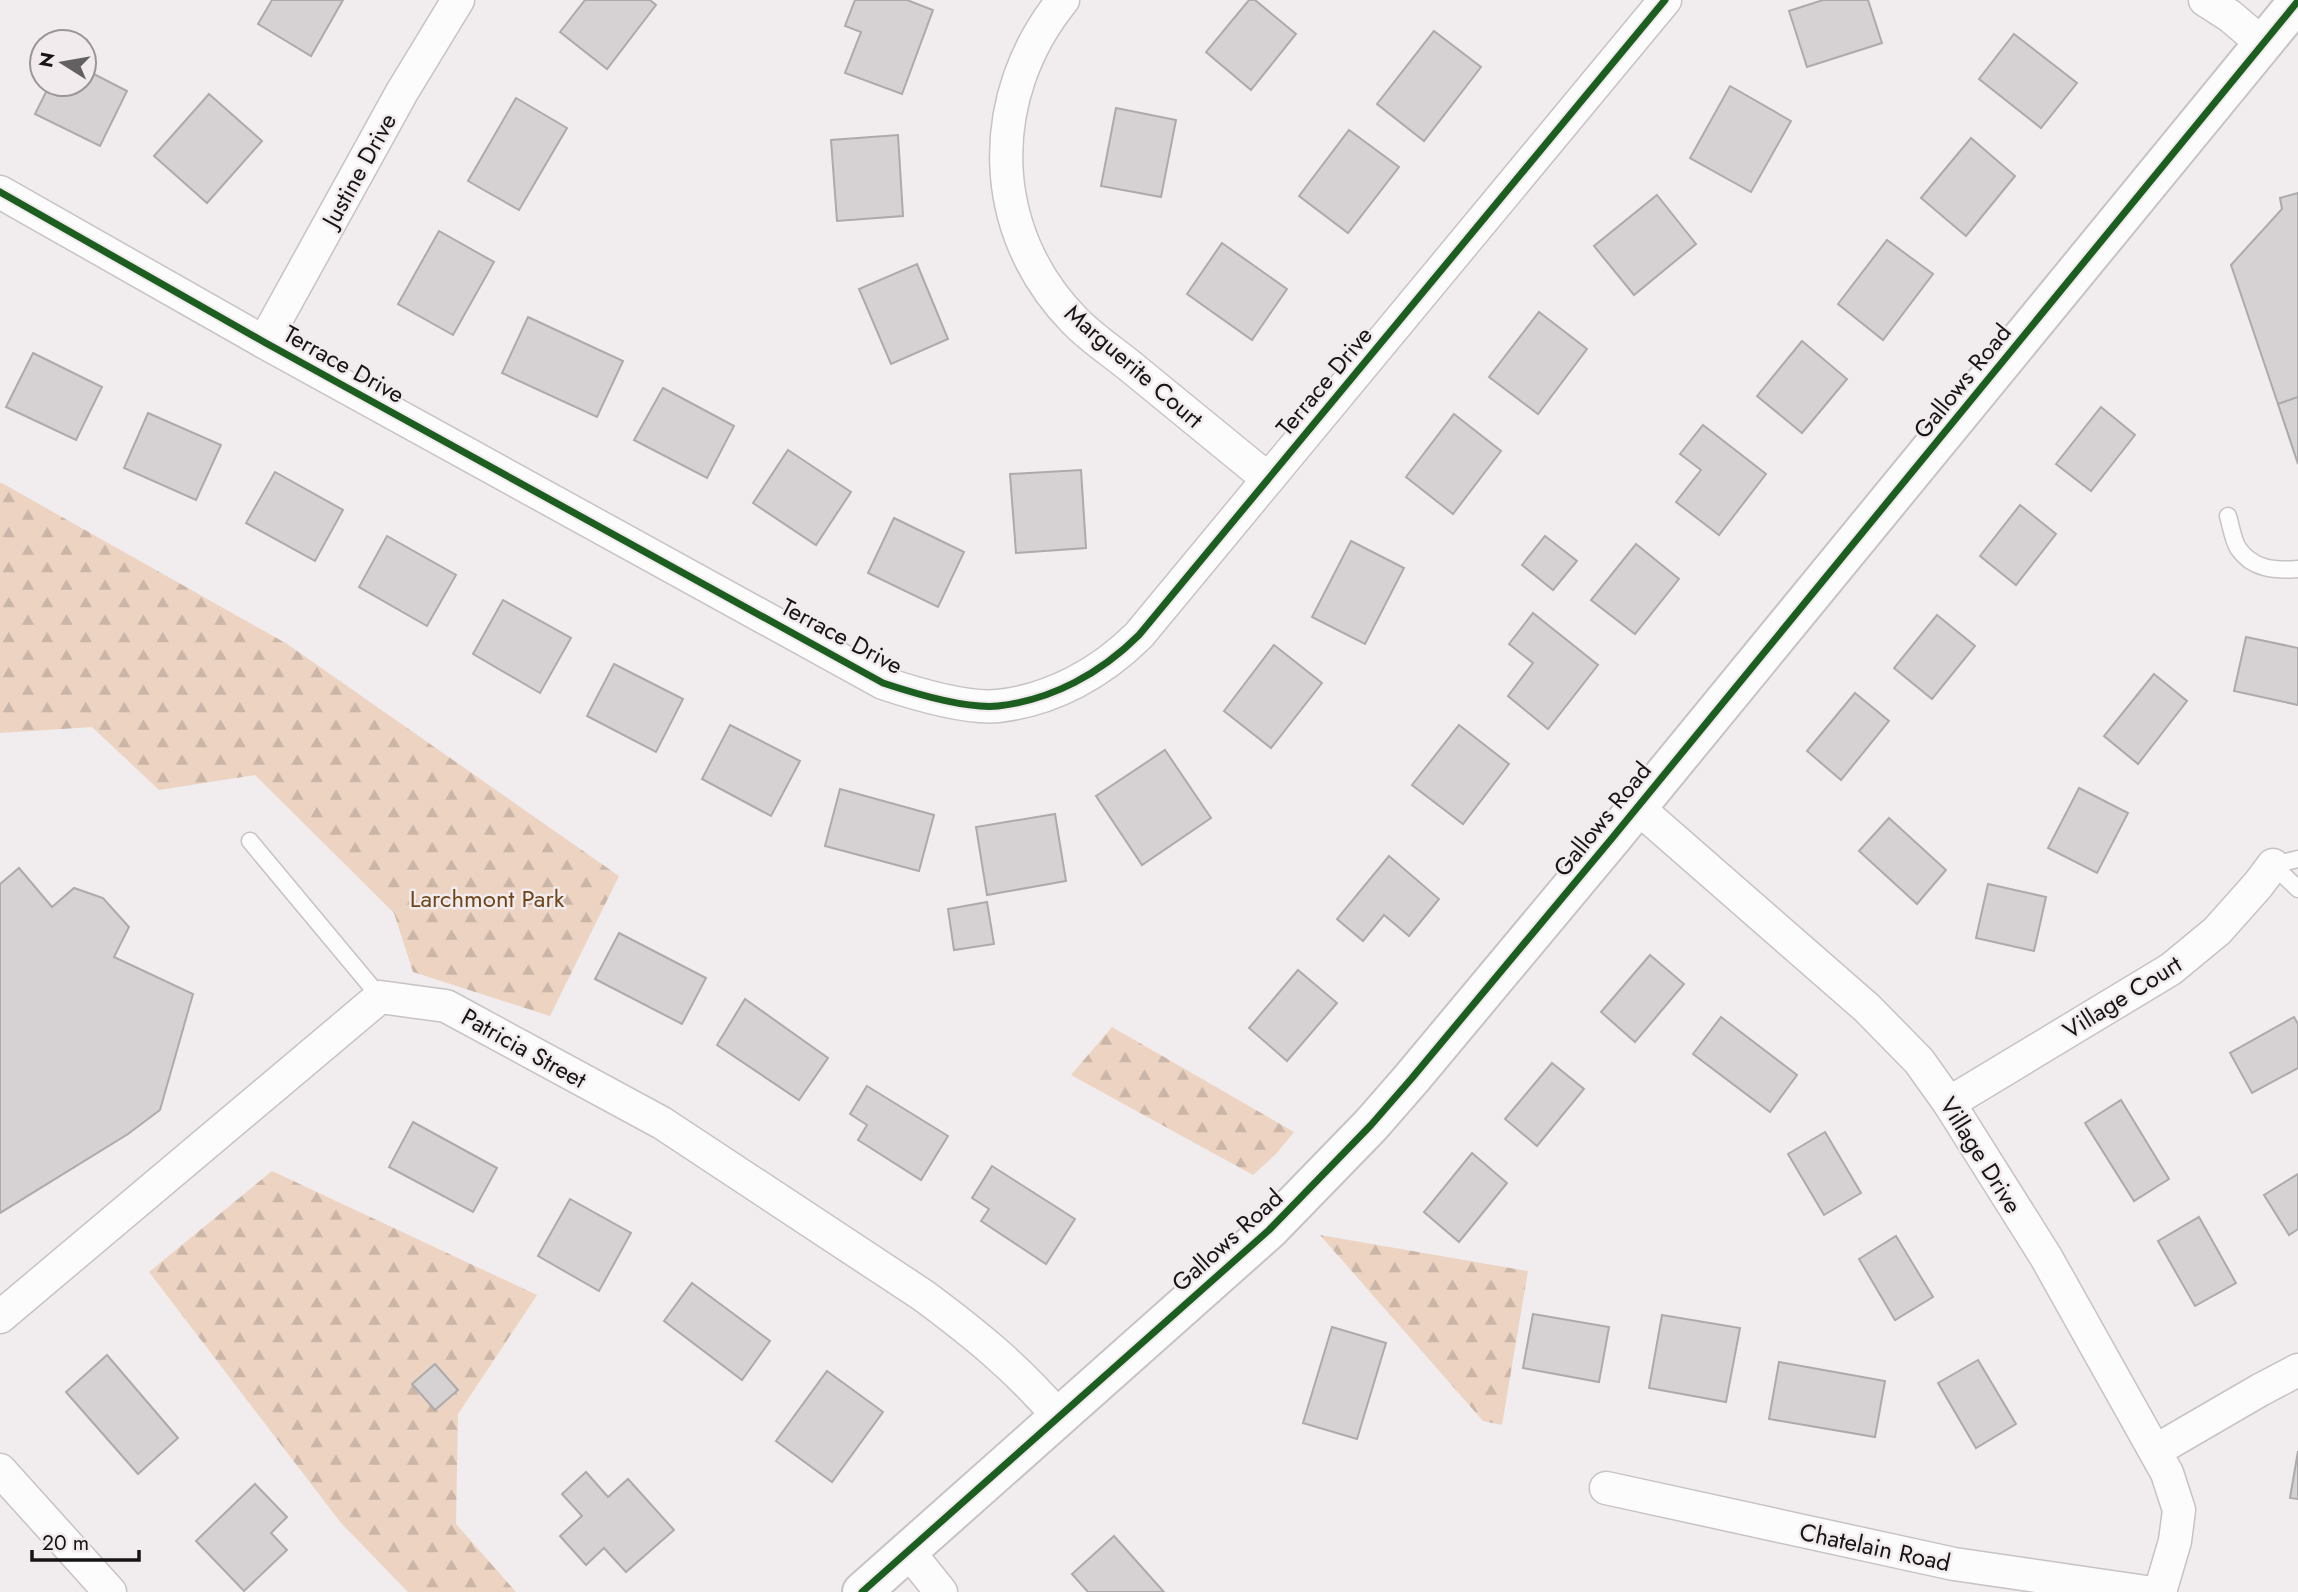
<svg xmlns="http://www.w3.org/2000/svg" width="2298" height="1592" font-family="Jost,sans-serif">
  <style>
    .forest { fill: url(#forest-firs) }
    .building { fill: #d6d2d3; stroke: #adaaab; stroke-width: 2 }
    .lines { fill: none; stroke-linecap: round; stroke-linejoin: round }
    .service-casing { stroke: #c7c3c4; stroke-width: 19 }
    .minor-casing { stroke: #c7c3c4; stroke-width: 35 }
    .secondary-casing { stroke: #c7c3c4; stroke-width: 42 }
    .service { stroke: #fdfcfc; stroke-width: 16 }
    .minor { stroke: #fdfcfc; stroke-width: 32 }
    .secondary { stroke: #fdfcfc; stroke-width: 38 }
    .cycleway-casing { stroke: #f2ebed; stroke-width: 11 }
    .cycleway { stroke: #1b5e20; stroke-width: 7 }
    .labels { text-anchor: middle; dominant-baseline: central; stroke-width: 5; stroke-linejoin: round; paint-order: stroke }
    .street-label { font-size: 24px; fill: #161415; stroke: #f2ebed }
    .park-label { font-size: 24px; fill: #6e4518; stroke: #f2ebed }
  </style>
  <defs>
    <pattern id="forest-firs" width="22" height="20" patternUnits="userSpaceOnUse" patternTransform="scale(1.75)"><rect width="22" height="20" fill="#edd4c2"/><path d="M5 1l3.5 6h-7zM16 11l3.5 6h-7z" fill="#cab5a6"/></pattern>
  </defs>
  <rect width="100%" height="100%" fill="#f1ecee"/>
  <g class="forest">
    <path d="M0,482L287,644L619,876L550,1016L413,972L394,913L255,775L159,790L92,727L0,733Z"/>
    <path d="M1112,1027L1294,1132L1276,1154L1253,1175L1071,1075Z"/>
    <path d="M272,1171L537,1295L458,1414L456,1524L516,1592H408L341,1523L149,1272Z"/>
    <path d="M1320,1235L1528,1271L1502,1425L1483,1421Z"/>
  </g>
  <g class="building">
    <path d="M272,0H343L311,56L258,24Z"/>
    <path d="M585,0H650L656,5L607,69L560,32Z"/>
    <path d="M855,0H907L933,10L902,94L845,73L861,32L845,26Z"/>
    <path d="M1249,0H1255L1296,34L1251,90L1206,52Z"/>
    <path d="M1823,0H1868L1882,43L1807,67L1789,11Z"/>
    <path d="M1434,31L1481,67L1424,141L1377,104Z"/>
    <path d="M2014,34L2077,83L2041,128L1979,79Z"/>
    <path d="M84,69L127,91L100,146L35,114L50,84H84Z"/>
    <path d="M1730,86L1791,121L1751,192L1690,158Z"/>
    <path d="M209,94L262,141L207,203L154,156Z"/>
    <path d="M516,98L567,128L519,210L468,181Z"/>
    <path d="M1116,108L1176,120L1161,197L1101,186Z"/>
    <path d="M1349,130L1399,167L1348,233L1299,196Z"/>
    <path d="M898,135L903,216L837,221L831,140Z"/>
    <path d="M1971,138L2015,176L1966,236L1921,198Z"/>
    <path d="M2298,193V397L2278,404L2231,265L2282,209L2280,198Z"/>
    <path d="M1657,195L1696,244L1634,295L1594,246Z"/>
    <path d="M439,231L494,262L453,335L398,304Z"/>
    <path d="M1887,240L1933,274L1883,340L1838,304Z"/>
    <path d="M1222,243L1287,289L1252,340L1187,294Z"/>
    <path d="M917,264L948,339L891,364L859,289Z"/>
    <path d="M1539,312L1587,349L1538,414L1489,377Z"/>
    <path d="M528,317L623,361L597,417L502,373Z"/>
    <path d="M1802,341L1847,379L1802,433L1757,396Z"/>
    <path d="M33,353L102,387L76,440L6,407Z"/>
    <path d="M663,388L734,426L707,478L634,440Z"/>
    <path d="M2298,397V464L2278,404Z"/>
    <path d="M2101,407L2135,435L2091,491L2056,464Z"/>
    <path d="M148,413L221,445L196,500L124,468Z"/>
    <path d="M1454,414L1501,451L1453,514L1406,477Z"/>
    <path d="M1703,425L1766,474L1719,535L1676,502L1701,470L1680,454Z"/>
    <path d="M788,450L851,492L816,545L753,503Z"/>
    <path d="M1081,470L1086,548L1016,553L1010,474Z"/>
    <path d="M275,472L343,510L315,561L246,523Z"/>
    <path d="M2020,505L2056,534L2016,585L1980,556Z"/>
    <path d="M894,518L964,552L938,607L868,573Z"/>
    <path d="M387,536L456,575L427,626L359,587Z"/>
    <path d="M1545,536L1577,561L1553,590L1522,565Z"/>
    <path d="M1351,541L1404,568L1365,644L1312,617Z"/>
    <path d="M1636,544L1679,579L1635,634L1591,600Z"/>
    <path d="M503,600L571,638L540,693L473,654Z"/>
    <path d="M1533,613L1598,665L1548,729L1508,696L1533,663L1509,644Z"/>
    <path d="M1937,615L1975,646L1932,699L1894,668Z"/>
    <path d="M2246,637L2298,648V705L2234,691Z"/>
    <path d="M1274,645L1322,683L1271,748L1224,711Z"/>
    <path d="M614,664L683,699L656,752L587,716Z"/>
    <path d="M2154,674L2187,701L2138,764L2104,736Z"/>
    <path d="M1855,693L1889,721L1841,780L1807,751Z"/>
    <path d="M730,725L800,761L771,816L702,779Z"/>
    <path d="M1459,725L1509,764L1463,824L1412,785Z"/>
    <path d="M1165,750L1211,818L1142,865L1096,796Z"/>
    <path d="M2079,788L2128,813L2097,873L2048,848Z"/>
    <path d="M840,789L934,815L919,871L825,846Z"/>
    <path d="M1055,814L1066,881L987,895L976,827Z"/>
    <path d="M1889,818L1946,870L1917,904L1859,851Z"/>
    <path d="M1389,856L1439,899L1409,936L1384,915L1363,941L1337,919Z"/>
    <path d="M19,868L52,907L74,888L103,898L129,927L114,957L193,994L160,1110L128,1134L0,1213V884Z"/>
    <path d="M1988,884L2046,897L2034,951L1976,938Z"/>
    <path d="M987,902L994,944L954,950L948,909Z"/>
    <path d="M619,933L706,978L682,1024L595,979Z"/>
    <path d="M1650,955L1684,984L1635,1042L1601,1012Z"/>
    <path d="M1298,970L1337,1003L1287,1061L1249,1028Z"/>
    <path d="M745,999L828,1058L799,1100L717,1045Z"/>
    <path d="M1721,1017L1797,1075L1770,1112L1693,1054Z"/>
    <path d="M2294,1017L2298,1024V1068L2252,1093L2230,1053Z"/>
    <path d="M1552,1063L1584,1089L1537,1146L1505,1119Z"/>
    <path d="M867,1086L948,1136L921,1180L858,1140L867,1125L850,1114Z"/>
    <path d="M2121,1100L2169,1179L2134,1201L2085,1123Z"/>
    <path d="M413,1122L497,1168L473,1212L389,1167Z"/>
    <path d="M1825,1132L1861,1193L1824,1215L1788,1154Z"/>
    <path d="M1472,1153L1507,1183L1459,1242L1424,1212Z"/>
    <path d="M992,1166L1075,1219L1046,1264L981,1221L989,1209L972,1198Z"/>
    <path d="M2298,1174V1229L2289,1235L2264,1195Z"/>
    <path d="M570,1199L631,1233L599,1291L538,1256Z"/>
    <path d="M2199,1217L2236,1283L2195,1306L2158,1241Z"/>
    <path d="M1896,1236L1933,1297L1895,1320L1859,1259Z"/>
    <path d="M692,1283L770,1341L742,1380L664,1321Z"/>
    <path d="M1533,1314L1609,1327L1599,1382L1523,1368Z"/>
    <path d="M1662,1315L1740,1328L1726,1402L1649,1388Z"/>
    <path d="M1332,1327L1386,1343L1357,1439L1303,1423Z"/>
    <path d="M107,1355L178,1438L138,1474L66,1392Z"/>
    <path d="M1978,1360L2016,1424L1976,1448L1938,1383Z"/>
    <path d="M1779,1362L1885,1381L1875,1437L1769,1419Z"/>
    <path d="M435,1364L458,1390L435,1410L412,1384Z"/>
    <path d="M827,1371L883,1412L832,1482L776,1441Z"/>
    <path d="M2298,1451V1499L2290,1498Z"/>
    <path d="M586,1472L608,1497L628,1479L674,1530L626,1572L604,1548L586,1565L560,1536L582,1516L562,1494Z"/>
    <path d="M255,1484L287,1517L271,1533L287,1550L244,1591L196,1541Z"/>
    <path d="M1114,1536L1164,1592H1088L1072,1574Z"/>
  </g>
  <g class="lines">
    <g class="service-casing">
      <g id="service">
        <path d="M2228,516C2231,526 2233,540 2238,548C2252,569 2275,571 2298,569"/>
        <path d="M250,841L380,997"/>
        <path d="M2273,865L2298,889"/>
        <path d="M2273,865L2298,859"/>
      </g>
    </g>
    <g class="minor-casing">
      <g id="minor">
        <path d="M1063,0C985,96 986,230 1074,320C1092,339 1116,354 1136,371C1180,407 1224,443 1268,479"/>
        <path d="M2205,0L2230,16L2263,44"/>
        <path d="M0,192L264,342L883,683C913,693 967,709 998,706C1052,700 1101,673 1139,635L1665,0"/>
        <path d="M264,342L402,92L458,0"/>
        <path d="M1637,807L1867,1008L1919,1061L1949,1103L2046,1257L2167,1473L2179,1510L2175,1541L2160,1592"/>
        <path d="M1949,1103L2171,969L2217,931L2258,885L2273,865"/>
        <path d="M0,1317L380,997L446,1006L662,1123L924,1296C975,1334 1016,1367 1058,1416"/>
        <path d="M2155,1451L2260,1390L2298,1370"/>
        <path d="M0,1470L110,1592"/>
        <path d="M1606,1488L1954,1564L2146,1592"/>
        <path d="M908,1551L941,1592"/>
      </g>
    </g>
    <g class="secondary-casing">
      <path id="secondary" d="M862,1592L1269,1230L1371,1125L1412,1078L1613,837L2298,1"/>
    </g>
    <use href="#service" class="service"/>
    <use href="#minor" class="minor"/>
    <use href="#secondary" class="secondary"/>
    <g class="cycleway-casing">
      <g id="cycleway">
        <path d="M0,192L264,342L883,683C913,693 967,709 998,706C1052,700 1101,673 1139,635L1665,0"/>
        <path d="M862,1592L1269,1230L1371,1125L1412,1078L1613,837L2298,1"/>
      </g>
    </g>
    <use href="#cycleway" class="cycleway"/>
  </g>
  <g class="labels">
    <g class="street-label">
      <text transform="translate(359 170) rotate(-61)">Justine Drive</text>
      <text transform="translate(344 364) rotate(29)">Terrace Drive</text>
      <text transform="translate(1134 366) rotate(41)">Marguerite Court</text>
      <text transform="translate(1324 381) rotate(-50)">Terrace Drive</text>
      <text transform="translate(1962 381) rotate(-51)">Gallows Road</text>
      <text transform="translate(842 636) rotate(28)">Terrace Drive</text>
      <text transform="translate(1602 819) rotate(-51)">Gallows Road</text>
      <text transform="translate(2122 997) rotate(-32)">Village Court</text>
      <text transform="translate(524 1048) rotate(29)">Patricia Street</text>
      <text transform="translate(1981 1155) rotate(58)">Village Drive</text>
      <text transform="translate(1227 1240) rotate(-42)">Gallows Road</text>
      <text transform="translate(1875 1547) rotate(12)">Chatelain Road</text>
    </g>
    <g class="park-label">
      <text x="487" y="898">Larchmont Park</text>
    </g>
  </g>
  <g transform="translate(63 63) rotate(281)"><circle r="33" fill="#f2ebed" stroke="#9a9597" stroke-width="2"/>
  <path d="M0-5L12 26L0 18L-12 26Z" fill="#636061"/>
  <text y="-10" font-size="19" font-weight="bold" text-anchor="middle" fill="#161415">N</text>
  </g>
  <path d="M32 1550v10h107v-10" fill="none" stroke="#161415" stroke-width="3.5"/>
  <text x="42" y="1550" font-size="21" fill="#161415" stroke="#f2ebed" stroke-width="5" paint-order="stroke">20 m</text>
</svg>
